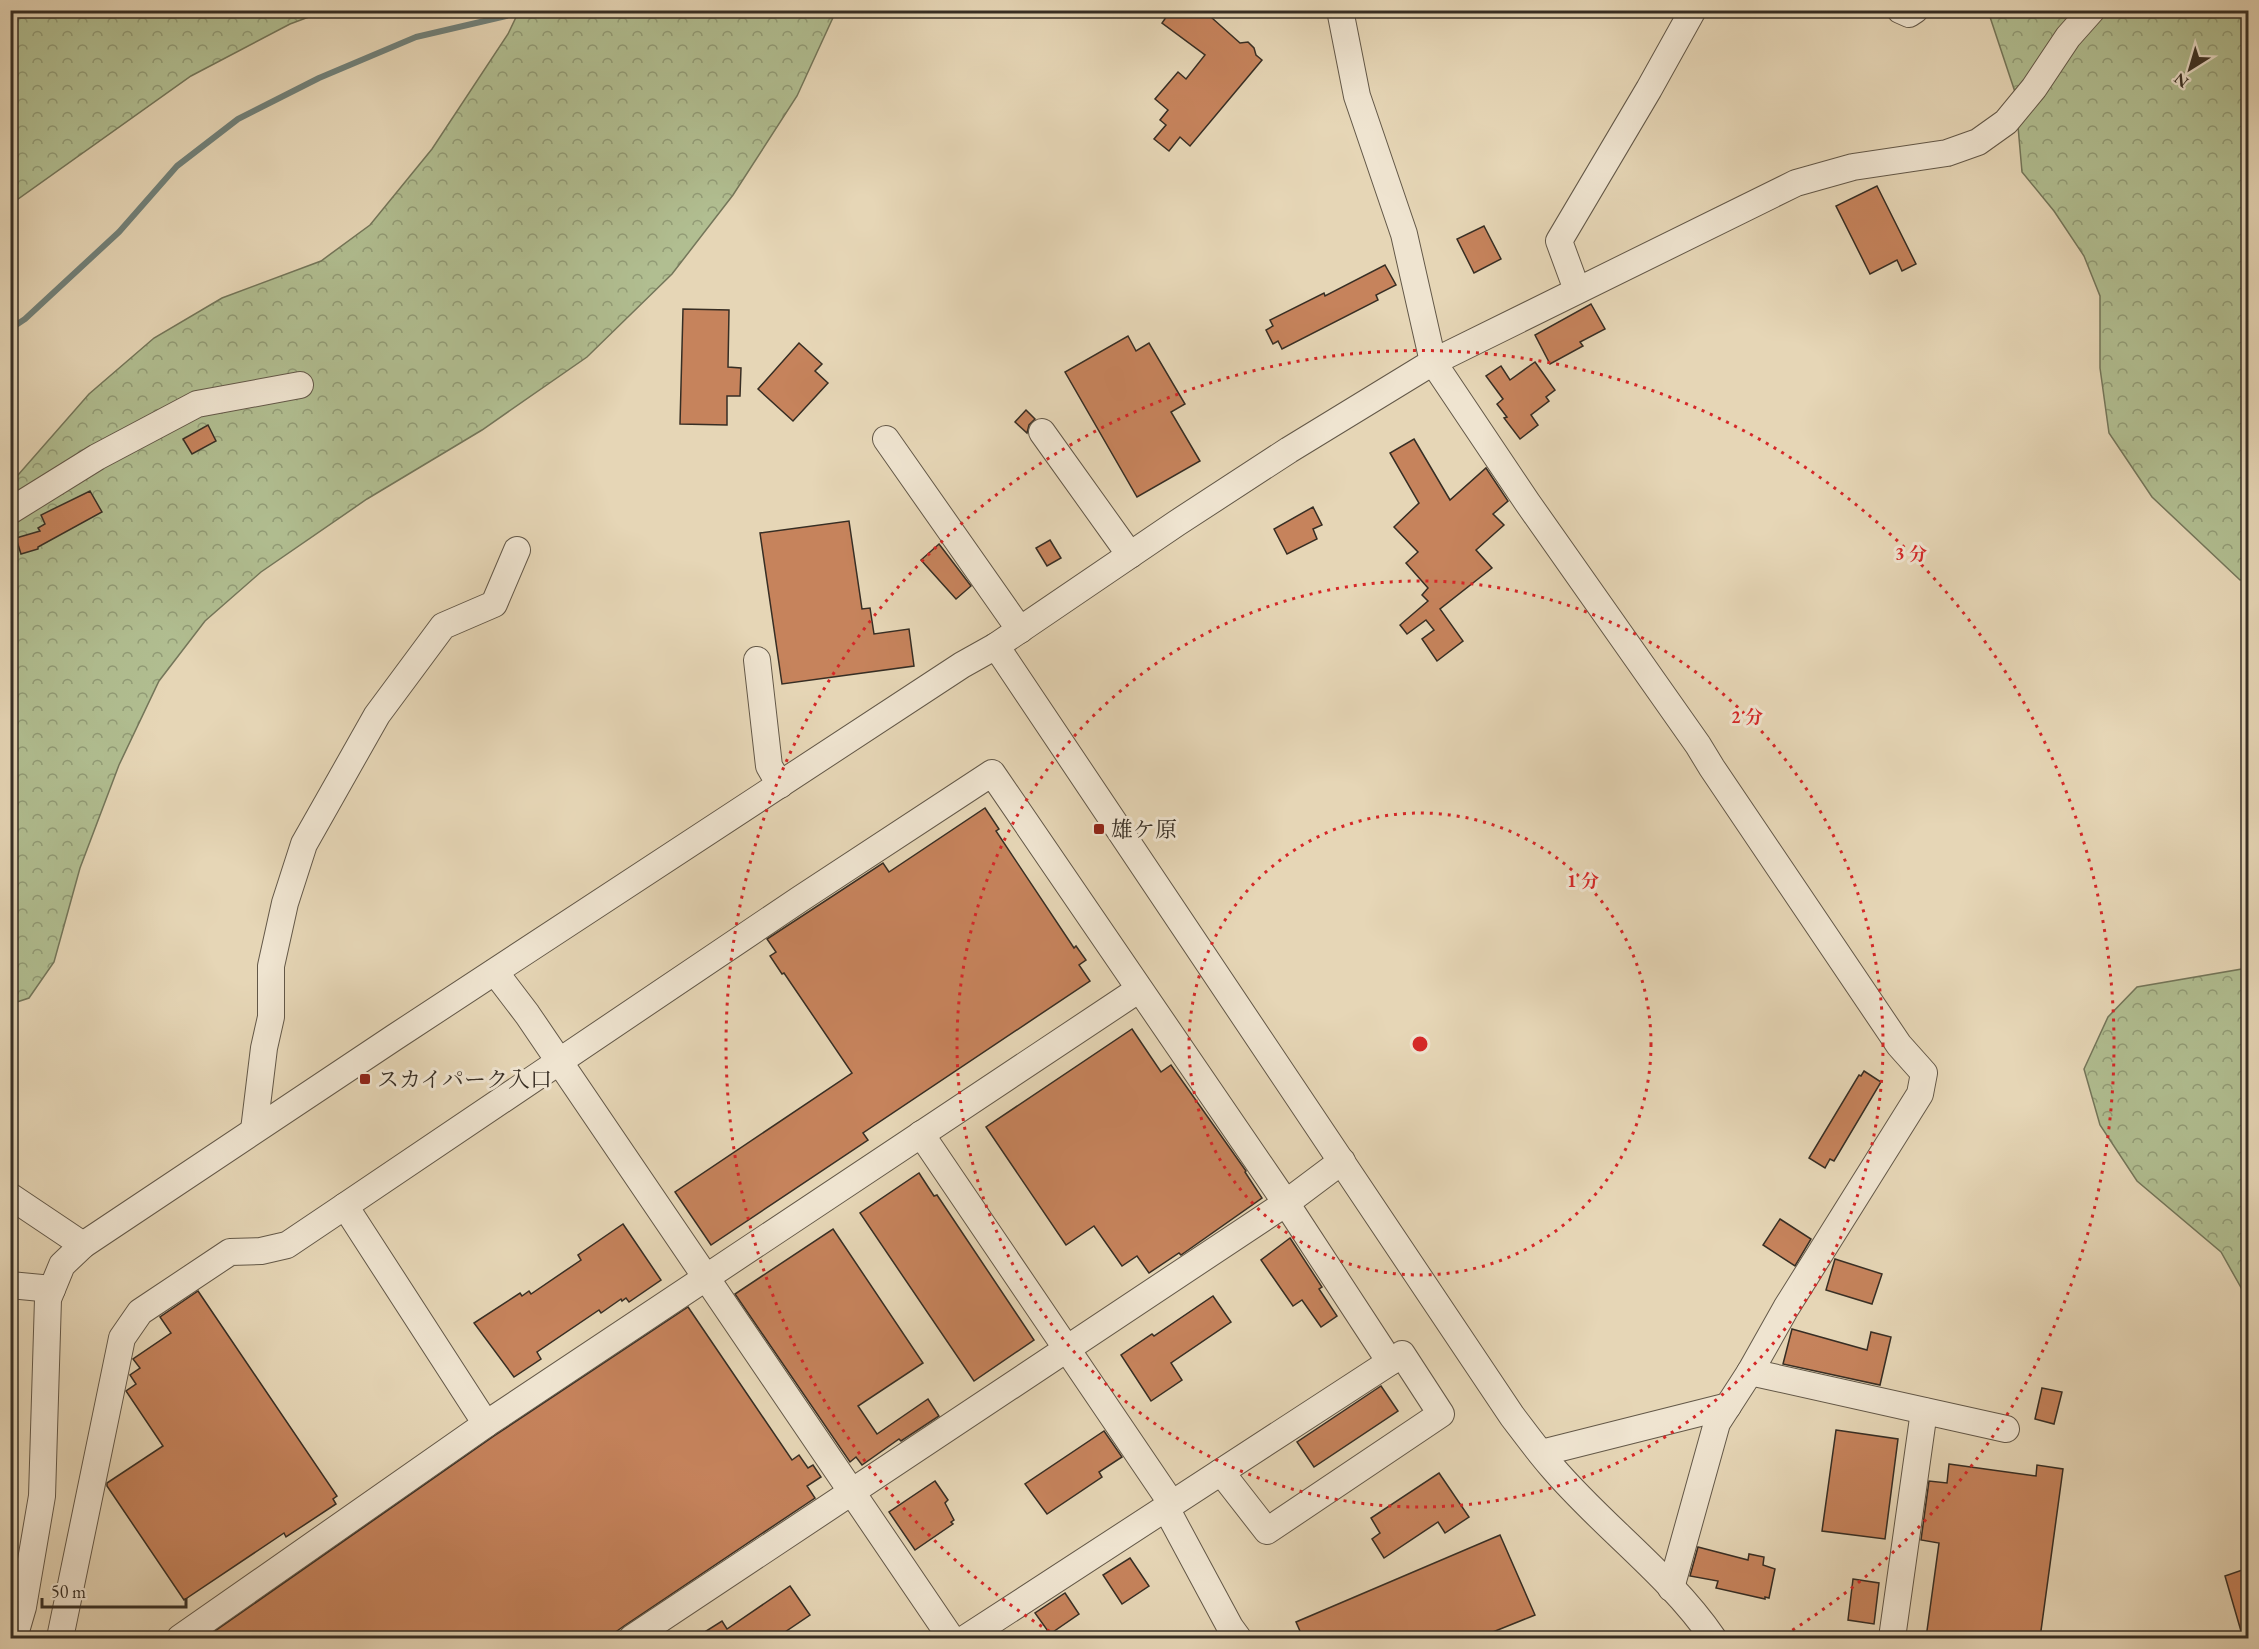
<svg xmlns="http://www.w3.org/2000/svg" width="2259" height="1649" font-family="'EB Garamond','Noto Serif JP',serif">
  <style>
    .forest { fill: url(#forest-crowns); stroke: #74765a; stroke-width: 1.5 }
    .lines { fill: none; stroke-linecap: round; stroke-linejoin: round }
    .stream { stroke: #71817a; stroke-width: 6 }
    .building { fill: #c6835c; stroke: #372e24; stroke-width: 1.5 }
    .minor-casing { stroke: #635848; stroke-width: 28 }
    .minor { stroke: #efe4d0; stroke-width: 26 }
    .ring { fill: none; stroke: #d62828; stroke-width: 3; stroke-dasharray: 3 6 }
    .poi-dot { fill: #8f2418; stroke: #efe4d0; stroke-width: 2 }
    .labels { text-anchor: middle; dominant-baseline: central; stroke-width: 6; stroke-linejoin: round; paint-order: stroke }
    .poi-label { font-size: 22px; fill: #372e24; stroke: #efe4d0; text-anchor: start }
    .centre { fill: #d62828; stroke: #efe4d0; stroke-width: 3 }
    .ring-label { font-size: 18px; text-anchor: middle; font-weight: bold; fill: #d62828; stroke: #efe4d0; stroke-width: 6; stroke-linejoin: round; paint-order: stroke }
  </style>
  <defs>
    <pattern id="forest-crowns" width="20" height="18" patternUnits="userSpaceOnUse" patternTransform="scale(1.5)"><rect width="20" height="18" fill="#b1be91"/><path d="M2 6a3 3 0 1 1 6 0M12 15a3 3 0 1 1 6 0" fill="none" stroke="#919b76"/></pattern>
  </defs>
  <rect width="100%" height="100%" fill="#e6d6b6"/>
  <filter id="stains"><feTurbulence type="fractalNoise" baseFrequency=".00333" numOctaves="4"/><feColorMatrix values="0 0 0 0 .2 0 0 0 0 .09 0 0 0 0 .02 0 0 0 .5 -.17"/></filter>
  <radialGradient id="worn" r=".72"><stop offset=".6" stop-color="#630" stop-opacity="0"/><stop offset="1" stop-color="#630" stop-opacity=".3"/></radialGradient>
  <g class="forest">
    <path d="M11,10H325V11L290,24L191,76L11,204Z"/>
    <path d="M519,11H836L797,96L733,195L672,274L587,357L482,430L367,499L261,572L205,621L159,681L119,765L80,868L54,962L29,998L11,1004V483L89,394L154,338L222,298L321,261L370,225L432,149L508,34Z"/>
    <path d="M1982,11H2248V579L2240,580L2152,497L2109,433L2100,368V296L2084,256L2054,211L2022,172L2015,92L1990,17Z"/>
    <path d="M2248,968V1300L2221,1252L2137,1181L2100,1125L2084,1069L2108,1017L2137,987Z"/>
  </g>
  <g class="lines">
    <path class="stream" d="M10,329L25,319L119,232L177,166L238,119L319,78L416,37L506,16L517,10"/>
  </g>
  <g class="building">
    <path d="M1171,10H1218L1212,18L1240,43L1248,42L1254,48L1256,55L1262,60L1190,146L1180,137L1169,151L1154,139L1166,125L1160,120L1168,110L1155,99L1178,72L1186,79L1205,55L1162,23Z"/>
    <path d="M1877,186L1916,264L1902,271L1897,260L1870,274L1836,206Z"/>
    <path d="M1484,226L1501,259L1474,273L1457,239Z"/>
    <path d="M1385,265L1396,285L1376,295L1378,300L1282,349L1278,341L1273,344L1266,330L1273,326L1270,320L1324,293L1325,296Z"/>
    <path d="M1591,304L1605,329L1580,342L1583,346L1550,364L1535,335Z"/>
    <path d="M683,309L729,310L728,367L741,368L740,396H727V425L680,424Z"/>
    <path d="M1128,336L1136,351L1149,343L1185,404L1171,412L1200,461L1137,497L1065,372Z"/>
    <path d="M799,343L822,364L815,371L828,383L793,421L758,389Z"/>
    <path d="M1535,362L1555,390L1546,397L1549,401L1531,415L1538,425L1520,439L1504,418L1507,417L1497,404L1503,399L1486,376L1501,366L1510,380Z"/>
    <path d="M1026,410L1035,419L1029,425L1027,433L1015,422Z"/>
    <path d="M208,425L216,441L192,454L183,439Z"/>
    <path d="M1414,439L1450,500L1486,468L1508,501L1493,514L1504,525L1476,550L1492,568L1440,609L1463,641L1437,661L1422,639L1434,630L1426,620L1407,634L1400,625L1428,601L1422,595L1428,588L1406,563L1418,552L1394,527L1419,503L1390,453Z"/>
    <path d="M90,491L102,512L38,547V549L21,554L16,538L40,531L38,528L45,524L41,515Z"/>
    <path d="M1313,507L1322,525L1313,529L1317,539L1287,554L1274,529Z"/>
    <path d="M849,521L862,609L870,608L874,634L909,629L914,666L782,684L760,533Z"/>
    <path d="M1050,540L1061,558L1047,566L1036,548Z"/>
    <path d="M939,544L971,586L956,599L921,560Z"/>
    <path d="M985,808L999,829L996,831L1074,948L1076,946L1086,960L1079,965L1090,981L863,1133L868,1140L711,1245L675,1192L852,1073L784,973L782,974L770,956L776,952L767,939L883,863L889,872Z"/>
    <path d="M1132,1029L1161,1072L1171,1065L1246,1171L1245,1172L1262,1198L1181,1255L1179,1253L1149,1273L1137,1256L1122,1266L1094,1226L1066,1245L986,1127Z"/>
    <path d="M1864,1071L1881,1082L1834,1161L1830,1159L1825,1168L1809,1158L1859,1075L1861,1076Z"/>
    <path d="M919,1173L934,1196L937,1195L1034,1340L974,1381L860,1213Z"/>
    <path d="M1780,1219L1811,1239L1795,1266L1763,1245Z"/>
    <path d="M623,1224L661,1280L629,1302L626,1298L622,1301L621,1299L601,1313L599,1310L537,1352L541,1359L514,1377L474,1323L520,1293L522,1296L529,1291L531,1294L581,1260L578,1255Z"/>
    <path d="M833,1229L923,1363L858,1406L877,1434L928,1399L939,1416L901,1441L899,1439L862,1465L856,1457L850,1462L735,1294Z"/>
    <path d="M1290,1238L1322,1287L1319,1289L1337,1316L1321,1327L1302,1300L1293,1306L1261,1260Z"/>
    <path d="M1835,1259L1882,1274L1872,1304L1826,1290Z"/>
    <path d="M198,1291L337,1496L333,1499L336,1504L286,1537L284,1533L184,1600L107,1486V1483L163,1446L126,1391L136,1384L130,1375L140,1368L133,1359L171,1333L160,1317Z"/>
    <path d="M1213,1296L1231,1322L1171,1363L1182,1380L1151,1401L1121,1355L1152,1334L1154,1336Z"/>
    <path d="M688,1307L792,1460L799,1455L808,1468L813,1465L821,1477L807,1486L815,1498L624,1626L607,1638H205L494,1436Z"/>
    <path d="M1792,1329L1867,1350L1871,1332L1891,1337L1880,1385L1783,1364Z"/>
    <path d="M1381,1386L1398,1411L1314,1467L1297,1442Z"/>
    <path d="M2042,1388L2062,1392L2054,1424L2035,1419Z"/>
    <path d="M1836,1430L1898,1439L1885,1539L1822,1531Z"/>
    <path d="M1104,1431L1122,1457L1099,1472L1102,1477L1047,1514L1025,1484Z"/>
    <path d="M1949,1464L2036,1476L2037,1465L2063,1469L2040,1638H1926L1939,1543L1921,1540L1929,1481L1947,1483Z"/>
    <path d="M1439,1473L1469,1517L1445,1533L1438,1522L1384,1558L1372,1539L1380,1533L1371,1518Z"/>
    <path d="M935,1481L948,1500L945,1503L954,1520L951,1522L953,1524L915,1550L889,1512Z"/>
    <path d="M1500,1535L1535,1615L1478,1638H1303L1296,1622Z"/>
    <path d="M1698,1547L1748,1560L1749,1554L1764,1557L1763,1565L1775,1569L1769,1598L1765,1597V1599L1716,1588L1718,1581L1690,1576Z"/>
    <path d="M1130,1558L1149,1586L1122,1604L1103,1575Z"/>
    <path d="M2248,1568V1638H2243L2225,1576Z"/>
    <path d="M1853,1579L1879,1583L1874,1624L1848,1620Z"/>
    <path d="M790,1586L810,1615L776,1638H695L722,1621L727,1629Z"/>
    <path d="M1065,1593L1079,1614L1050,1634L1035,1613Z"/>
  </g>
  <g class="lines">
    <g class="minor-casing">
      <g id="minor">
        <path d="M1340,10L1357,96L1404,234L1433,362L1527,502L1698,745L1712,768L1899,1045L1924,1073L1920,1094L1786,1308L1750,1372L1717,1423L1671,1588"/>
        <path d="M1900,10L1909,14L1915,10"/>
        <path d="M1577,290L1559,241L1649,89L1693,10"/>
        <path d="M1042,432L1130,555"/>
        <path d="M886,439L1020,630"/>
        <path d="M10,511L97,457L197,404L300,385"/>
        <path d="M996,646L1512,1416C1525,1433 1538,1451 1552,1467C1602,1526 1669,1574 1713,1638"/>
        <path d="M757,660L769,766L780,785"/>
        <path d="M495,972L527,1014L951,1638"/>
        <path d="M1138,990L486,1424L345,1206L800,899L992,773L1286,1203L1342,1161"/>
        <path d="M254,1130L264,1048L271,1017V966L285,903L304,844L377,715L443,626L494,604L517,550"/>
        <path d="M921,1134L1172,1504"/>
        <path d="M10,1196L83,1245"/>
        <path d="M10,1285L52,1289"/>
        <path d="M1750,1372L2006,1429"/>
        <path d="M1541,1453L1728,1406"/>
        <path d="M1221,1472L1267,1531L1441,1414L1402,1354L1390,1362"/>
        <path d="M1166,1508L1230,1627L1238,1638"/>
        <path d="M14,1638L23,1607L42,1496L48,1299L62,1265L83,1245L395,1037L962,665L996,646L1177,523L1289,450L1433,362L1796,183L1853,167L1947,153L1978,142L2006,122L2034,88L2068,37L2092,10"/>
        <path d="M60,1638L122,1338L140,1312L230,1252L261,1251L287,1245L345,1206"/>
        <path d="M180,1638L486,1424"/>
        <path d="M632,1638L1286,1203L1390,1362L966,1638"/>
        <path d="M1892,1638L1924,1411"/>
      </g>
    </g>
    <use href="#minor" class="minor"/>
  </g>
  <g class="ring">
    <circle cx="1420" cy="1044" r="231"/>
    <circle cx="1420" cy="1044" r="463"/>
    <path d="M1057 1636A694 694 0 1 1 1783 1636"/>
  </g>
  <g class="poi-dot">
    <rect x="1093" y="823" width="12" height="12" rx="3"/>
    <rect x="359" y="1073" width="12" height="12" rx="3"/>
  </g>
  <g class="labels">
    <g class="poi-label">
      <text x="1111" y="829">雄ケ原</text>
      <text x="377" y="1079">スカイパーク入口</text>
    </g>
  </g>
  <circle cx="1420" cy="1044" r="9" class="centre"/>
  <g class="ring-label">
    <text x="1911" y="560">3 分</text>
    <text x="1747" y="723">2 分</text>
    <text x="1583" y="887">1 分</text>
  </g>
  <rect width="2259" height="1649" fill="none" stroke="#e6d6b6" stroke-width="36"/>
  <rect x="12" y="12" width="2235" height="1625" fill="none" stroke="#372e24" stroke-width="3"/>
  <rect x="18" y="18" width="2223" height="1613" fill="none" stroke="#372e24" stroke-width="1.5"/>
  <g transform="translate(2190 69) rotate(217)" stroke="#efe4d0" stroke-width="4.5" paint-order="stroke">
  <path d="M0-4.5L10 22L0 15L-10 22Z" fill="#372e24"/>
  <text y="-9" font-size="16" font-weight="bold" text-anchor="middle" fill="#372e24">N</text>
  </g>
  <path d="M42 1598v9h144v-9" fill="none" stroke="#372e24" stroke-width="3"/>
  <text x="51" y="1598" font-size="18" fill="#372e24" stroke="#efe4d0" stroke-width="4.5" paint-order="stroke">50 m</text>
  <rect width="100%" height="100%" filter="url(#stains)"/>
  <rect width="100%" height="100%" fill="url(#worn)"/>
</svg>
